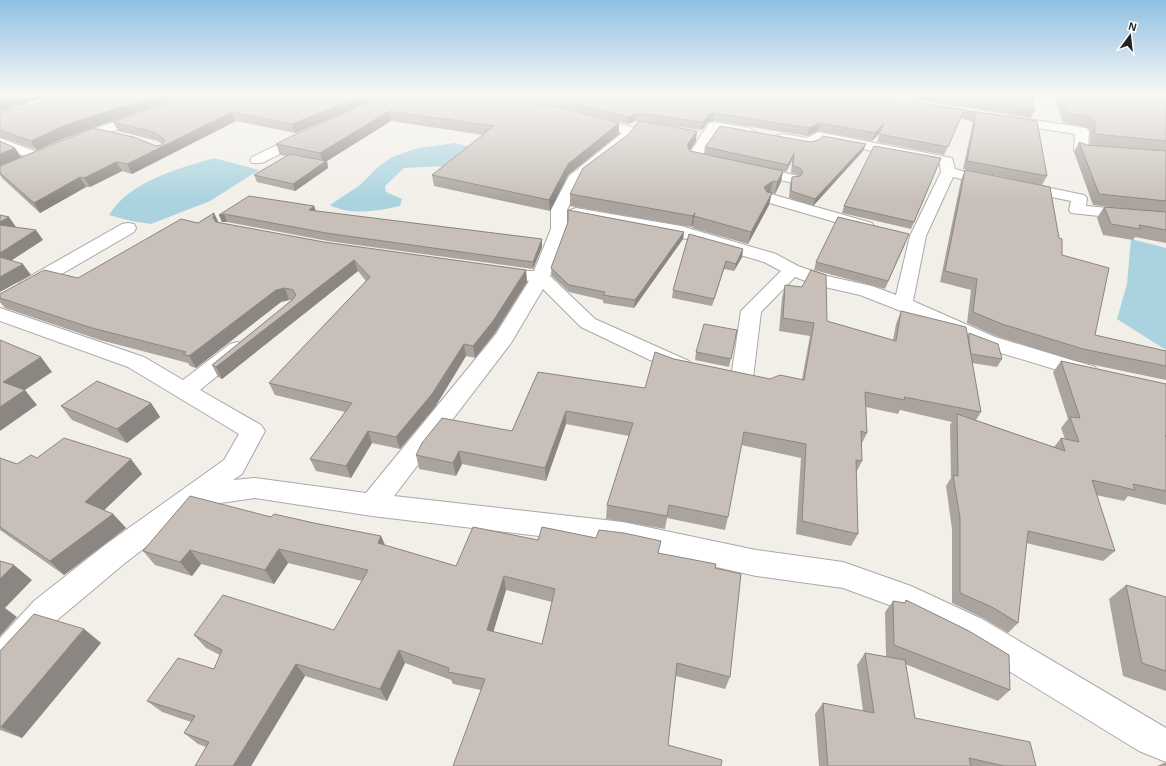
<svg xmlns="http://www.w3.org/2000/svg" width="1166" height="766" font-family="Helvetica,sans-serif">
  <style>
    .water { fill: #aad3df }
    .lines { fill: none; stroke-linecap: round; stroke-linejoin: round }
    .minor-casing { stroke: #a9a9a9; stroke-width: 2 }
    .minor { fill: #fff; fill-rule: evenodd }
    .wall { fill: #aba49e; fill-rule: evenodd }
    .shaded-wall { fill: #8b8681 }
    .building { fill: #c7bfb8; stroke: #8b8681; fill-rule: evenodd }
  </style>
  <rect width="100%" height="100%" fill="#f2efe9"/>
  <g class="water">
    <path d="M455,143L470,147L448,166L404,168L385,186L386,192L402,199L400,206C378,211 350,216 330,205L360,185L378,167L392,157L418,148Z"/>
    <path d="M214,158L259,170L210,201L151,224L131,221L109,215C130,181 177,169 214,158Z"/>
    <path d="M1131,239L1166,248V350L1117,319L1127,284Z"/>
  </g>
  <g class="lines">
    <g class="minor-casing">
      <g id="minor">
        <path d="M1072,94H1102L1125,98L1122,94H1135L1142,103L1136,107L1078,98Z"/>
        <path d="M144,112L148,113L150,116L148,119L79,143H69L67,140L69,137Z"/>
        <path d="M590,116L635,128L637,131L628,143L582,178L567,210V229L550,276L595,319L689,361L692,366L689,371L681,373L673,371L581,327L543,289L511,343L394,496L623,522L756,550L843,562L911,586L982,619L1166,728V762L1139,751L960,641L892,606L843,588L756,576L623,546L372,516L255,498L199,506L125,563L56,621L11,672L0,677V638L34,601L105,545L224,460L239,434L128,367L0,321V308L144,357L183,380L230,344L237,342L244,344L247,349L244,354L200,390L261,425L265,431L242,474L233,480L255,478L366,493L496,334L529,281L520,279L517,275L520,271H534L551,229V210L569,176L622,133L586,123L584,120Z"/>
        <path d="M1008,116L1087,128L1089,131L1088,146L1108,148L1110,151L1108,154L1076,153L1074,150L1075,134L1004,123L1002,120Z"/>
        <path d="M714,122L749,128L756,132L749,136L718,130L703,155L723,159L725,162L723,165L718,166L689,160L687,157L709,123Z"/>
        <path d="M304,132L309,133L311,136L309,139L262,163H252L250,160L252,157Z"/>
        <path d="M818,132L952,158L955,169L966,172L968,175L966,178L961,179L953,177L926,236L913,301L995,337L1095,367L1098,372L1095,377L1087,379L981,347L934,324L860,295L816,285L795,277L761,312L753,378L750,383L742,386L734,383L731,378L741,311L781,271L764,262L673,235L576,218L570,216L568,213L570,210L576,208L681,226L776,254L798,266L827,276L872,286L896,295L910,236L941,172L940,164L821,141L815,146L810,147L778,141L776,138L778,135L783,134L807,138Z"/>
        <path d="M0,138L40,153L42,156L40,159L35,160L0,147Z"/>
        <path d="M754,166L798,176L800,179L798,182L793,183L749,173L747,170L749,167Z"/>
        <path d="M1021,182L1084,195L1087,198L1086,206L1166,213V223L1071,213L1069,210L1071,201L1016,190L1013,187L1016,184Z"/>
        <path d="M771,194L872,223L874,226L872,229L866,231L766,202L763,199L766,196Z"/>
        <path d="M128,223L134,224L136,228L134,232L34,290L27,292L20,290L18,286L20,282L122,224Z"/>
      </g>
    </g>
    <use href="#minor" class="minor"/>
  </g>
  <g class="wall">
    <path d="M61,94H190L72,135L37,150L0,137V113L38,103Z"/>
    <path d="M193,94H474L568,109L619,123V134L568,175L550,211L434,186L432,175L483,135L391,121L327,161L328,168L295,191L257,182L254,175L286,156L280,155L276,144L296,134L371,102L295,133L236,121L132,174L122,171L90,187H86L40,213L2,178L0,175V141L15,148L21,157L4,164L93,128L133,137L156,146L162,145V144L158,141L118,131L113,122Z"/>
    <path d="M496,94H868V95L1037,121L1047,176L1042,185L963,169L973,122L961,118L944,155L877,142L880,133L872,141L818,131L807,136L714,121L708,122L702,130L635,121L628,124L568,110L496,96Z"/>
    <path d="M881,94H1032L1035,110L1031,118Z"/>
    <path d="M1053,94H1122V96L1140,98L1137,94H1166V243L1135,237L1133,240L1103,235L1097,218L1104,207L1147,211L1093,205L1074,152L1079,142L1087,145L1115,147L1090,145V130L1082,126L1063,123Z"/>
    <path d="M696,141L690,150V151L704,154L705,147L811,142L866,144L863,151L813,206L789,198L790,184L792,177L799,176L798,175L791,173L792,160L786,172L783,171L781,182L775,194L770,193L769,205L748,244L692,228L693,225L691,227L570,206V194Z"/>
    <path d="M941,158L911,229L842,213L844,206Z"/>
    <path d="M965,170L1062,255L1095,335L1166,351V380L1075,361L996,336L967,323L971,290L940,282L961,180Z"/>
    <path d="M314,206L316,211L542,239V247L533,269L328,241L227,222H222L219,215Z"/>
    <path d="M214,213L219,223L324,242L526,270L527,282L495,333L475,358L466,356L435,407L400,449L372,443L351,478L316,471L310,459L345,412L275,395L269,383L366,281L358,271L222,379L218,377L212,365L292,300H289L281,302L196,368L190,366L188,363L100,340L5,308L0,302V294L78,278L198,223Z"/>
    <path d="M684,232L683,239L634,308L603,303V300L569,292L552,276L551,268Z"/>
    <path d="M906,242L885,289L814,270L816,262Z"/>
    <path d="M743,249L742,257L734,271L724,269L712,306L672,298L673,290Z"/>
    <path d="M785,285L827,321L893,340L896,324L901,311L968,336L969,333L1002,359L997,367L972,363L981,412L976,420L1054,447L1061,438L1065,439L1061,428L1068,419L1053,372L1061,361L1166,384V505L1128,496L1124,501L1096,495L1115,551L1103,561L1026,543L1018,623L1008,633L983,618L952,603V529L946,486L951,478L950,425L952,422L900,410L898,414L866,407L867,433L861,445L862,461L856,473L858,534L851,546L796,534L801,458L741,445L728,517L725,530L667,518L665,529L606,519L607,505L629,436L566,424L546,481L462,464L456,476L419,469L416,455L512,431L538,372L645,388L674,359L770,379H802L810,336L779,331L782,298Z"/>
    <path d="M737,330L729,367L695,360L696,352Z"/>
    <path d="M151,403L160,417L127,443L72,420L61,406Z"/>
    <path d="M0,458L17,464L37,458L131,459L142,474L104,510L113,514L126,528L64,575L0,530Z"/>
    <path d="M271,517L314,523L381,536L385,545L456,566L538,540L659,553L715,568L730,677L725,689L676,676L668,745L721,766L481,690L453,684L451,680L405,663L387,701L305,676L251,766H195L206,747L198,744L184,733L191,722L162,712L147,701L214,669L220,655L206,648L194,635L334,630L362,581L288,563L274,584L201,564L192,576L155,565L143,551ZM506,590L552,602L542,644L493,632Z"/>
    <path d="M1126,585L1166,597V691L1123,676L1109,599Z"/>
    <path d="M906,600L1010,690L998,701L905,664L915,718L1036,766H819L815,714L823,703L863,711L857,665L865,653L889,657L886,656L885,612L893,601L904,603Z"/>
    <path d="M84,629L101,643L22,738L0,730V651Z"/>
    <path d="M1166,762V766H1157Z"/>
  </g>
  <g class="shaded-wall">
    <path d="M25,94H57L0,112V102Z"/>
    <path d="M161,94H190L72,135L37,150L31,141L66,125Z"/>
    <path d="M366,94H389L295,133L292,124Z"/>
    <path d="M389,111L391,121L327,161L328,168L295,191L293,184L323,163L320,153Z"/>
    <path d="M232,112L236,121L132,174L127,164Z"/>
    <path d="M636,113L635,121L628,124V117Z"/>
    <path d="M715,113L714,121L708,122L702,130L703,122L709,114Z"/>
    <path d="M619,123V134L568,175L550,211L549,200L568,164Z"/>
    <path d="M820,123L818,131L807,136L809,128Z"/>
    <path d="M884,123L882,131L872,141L875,133Z"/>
    <path d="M697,131L696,141L686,156L687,145Z"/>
    <path d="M866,144L863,151L813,206L815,199Z"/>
    <path d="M15,148L21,157L0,166V154Z"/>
    <path d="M794,153L792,160L786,172L788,165Z"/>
    <path d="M116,162L122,171L90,187L84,178Z"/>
    <path d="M783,171L781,182L775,194L777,182Z"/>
    <path d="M80,177L86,187L40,213L34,203Z"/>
    <path d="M773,181L770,193L762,198L764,187Z"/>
    <path d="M772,193L769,205L748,244L751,232Z"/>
    <path d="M314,206L317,214L309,210Z"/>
    <path d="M214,213L219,224L218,229L213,218Z"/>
    <path d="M695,213L693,225L691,227L693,216Z"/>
    <path d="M224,214L227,222H222L219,215Z"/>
    <path d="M9,217L16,227L0,232V222Z"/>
    <path d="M36,230L43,240L3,266L0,262V253Z"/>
    <path d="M684,232L683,239L634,308L635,300Z"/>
    <path d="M542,239V247L533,269V262Z"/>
    <path d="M743,249L742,257L734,271L736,264Z"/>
    <path d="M354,260L358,271L222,379L216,367Z"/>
    <path d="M726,261L724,269L712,306L714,299Z"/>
    <path d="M23,264L31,275L0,292V277Z"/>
    <path d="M526,270L527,282L495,333L475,358L473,346Z"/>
    <path d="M285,288L289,300L281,302L196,368L189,356L276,290Z"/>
    <path d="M464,344L466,356L435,407L400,449L396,437Z"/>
    <path d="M41,357L52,372L25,390L37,405L0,431V407L3,382Z"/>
    <path d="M151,403L160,417L127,443L117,429Z"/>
    <path d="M566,411V424L546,481L545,468Z"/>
    <path d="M368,431L372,443L351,478L346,466Z"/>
    <path d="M459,451L462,464L456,476L453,463Z"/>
    <path d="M131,459L142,474L98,516L85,502Z"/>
    <path d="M113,514L126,528L64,575L50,561Z"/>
    <path d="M381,536L387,550L378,543Z"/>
    <path d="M279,549L288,563L274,584L265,570Z"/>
    <path d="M190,550L201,564L192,576L180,562Z"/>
    <path d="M14,565L32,580L5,608L17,617L0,636V579Z"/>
    <path d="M504,576L506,590L490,643L487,630Z"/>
    <path d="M84,629L101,643L22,738L1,727Z"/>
    <path d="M399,650L405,663L387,701L380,689Z"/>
    <path d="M296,664L305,676L251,766H233Z"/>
  </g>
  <g class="building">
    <path d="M0,94H25L0,102Z"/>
    <path d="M61,94H161L66,125L31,141L0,130V113L38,103Z"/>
    <path d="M193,94H366L292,124L232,112L127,164L116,162L84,178L80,177L34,203L0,173V166L93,128L133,137L156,146L162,145L165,140L154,132L113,122Z"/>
    <path d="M388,94H474L568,109L619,123L568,164L549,200L432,175L494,126L389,111L320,153L276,144L296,134Z"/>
    <path d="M525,94H868V95L1037,121L1047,176L967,161L976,114L964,110L948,147L879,134L884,123L875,133L820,123L809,128L715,113L709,114L703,122L636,113L628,117L568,102Z"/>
    <path d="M933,94H1032L1035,110Z"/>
    <path d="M1061,94H1112L1166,102V141L1095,134V120L1088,116L1068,113Z"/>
    <path d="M639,121L697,131L687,145L690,151L783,171L777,182L773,181L764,187L767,192L772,193L751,232L694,216L695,213L693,216L570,194L583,168L629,134Z"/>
    <path d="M720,126L811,142L818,140L823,136L866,144L815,199L791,191L792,177L800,176L803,173L800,168L793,166L794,153L788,165L705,147Z"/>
    <path d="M0,141L15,148L0,154Z"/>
    <path d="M1079,142L1087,145L1166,151V201L1099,194Z"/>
    <path d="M874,146L941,158L914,222L844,206Z"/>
    <path d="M290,154L326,161L293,184L254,175Z"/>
    <path d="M965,170L1050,187L1059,238L1062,239V255L1109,268L1095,335L1166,351V366L1083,349L1002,324L973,312L977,279L945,271Z"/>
    <path d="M249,196L314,206L309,210L542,239L533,262L326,233L224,214L219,215Z"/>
    <path d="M1104,207L1166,212V230L1139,225L1140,229L1111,224Z"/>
    <path d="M568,210L684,232L635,300L603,295L605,292L569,285L551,268L568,222Z"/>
    <path d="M214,213L213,218L216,222L324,242L526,270L493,321L473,346L464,344L432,394L396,437L368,431L346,466L310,459L352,403L269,383L370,277L354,260L216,367L212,365L292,300L296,295L293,290L285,288L276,290L189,356L183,354L186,352L92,328L0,298V294L44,270L78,278L181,219L198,223Z"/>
    <path d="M0,215L9,217L0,222Z"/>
    <path d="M838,217L909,234L888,281L816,262Z"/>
    <path d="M0,225L36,230L0,253Z"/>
    <path d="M689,234L743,249L736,264L726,261L714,299L673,290Z"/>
    <path d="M0,257L23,264L0,277Z"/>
    <path d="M811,270L826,275L827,321L896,341L901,311L966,327L981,412L904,397L905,400L865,392L867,433L861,431L862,461L856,460L858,534L802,521L806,444L744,432L728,517L669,505L667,516L607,505L633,423L566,411L545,468L459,451L453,463L416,455L422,443L442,418L512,431L538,372L645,388L655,352L674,359L770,379L780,375L804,380L814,323L783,318L785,285L802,287Z"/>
    <path d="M704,324L737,330L731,359L696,352Z"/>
    <path d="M969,333L998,344L1002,359L971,354L969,341Z"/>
    <path d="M0,340L41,357L3,382L25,390L0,407Z"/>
    <path d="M1061,361L1166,384V435H1165L1166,438V491L1133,484L1135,490L1092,480L1115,551L1028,531L1018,623L992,607L960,593V518L953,475L958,476L957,414L1065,451L1061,438L1079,442L1070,417L1080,418Z"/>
    <path d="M97,381L151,403L117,429L61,406Z"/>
    <path d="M64,438L131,459L85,502L113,514L50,561L0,527V458L17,464L31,455L37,458Z"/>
    <path d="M190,496L271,517L274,514L314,523L381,536L378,543L456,566L473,527L538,540L542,527L596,538L599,530L624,533L661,541L658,553L716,564L715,568L741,574L730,677L677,663L668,745L722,760L721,766H453L485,679L448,672L449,668L399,650L380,689L296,664L233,766H195L209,742L184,733L195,716L147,701L178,658L214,669L222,650L194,635L223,595L334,630L368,570L279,549L265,570L190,550L180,562L143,551ZM504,576L555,589L542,644L487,630Z"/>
    <path d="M0,561L14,565L0,579Z"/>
    <path d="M1126,585L1166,597V671L1142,663Z"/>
    <path d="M906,600L969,631L1009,655L1010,690L894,645L893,601L905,603Z"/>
    <path d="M34,614L84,629L1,727L0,726V651Z"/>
    <path d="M865,653L905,660L915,718L1030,742L1036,766H1004L969,758L971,766H828L823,703L874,713Z"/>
  </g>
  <linearGradient id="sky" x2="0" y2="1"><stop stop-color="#8fc0e4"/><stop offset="0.47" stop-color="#f9f8f5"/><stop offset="1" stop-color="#f9f8f5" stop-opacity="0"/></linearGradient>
  <rect width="1166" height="201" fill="url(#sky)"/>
  <g transform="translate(1130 36) rotate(15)" stroke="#ffffff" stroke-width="3" paint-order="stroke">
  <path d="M0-3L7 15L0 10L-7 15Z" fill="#222222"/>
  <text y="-6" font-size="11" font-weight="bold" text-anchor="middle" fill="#222222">N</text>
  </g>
</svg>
